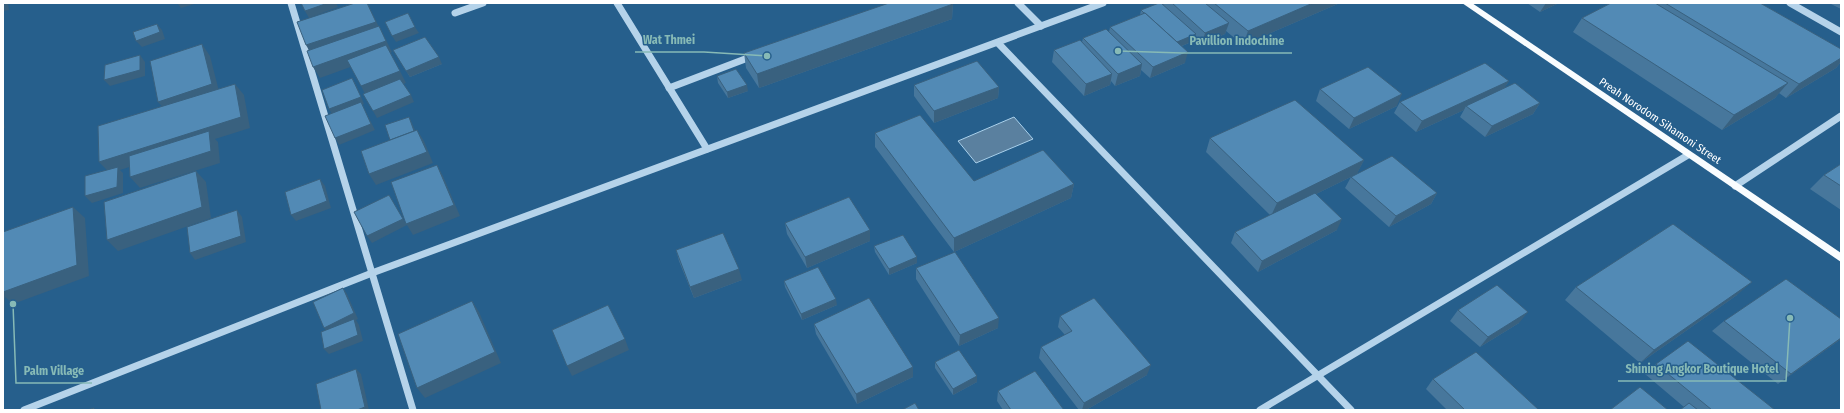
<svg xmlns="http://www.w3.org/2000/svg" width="1844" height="413" font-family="'Fira Sans Condensed',sans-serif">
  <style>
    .water { fill: #5a809f; stroke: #a9d0eb }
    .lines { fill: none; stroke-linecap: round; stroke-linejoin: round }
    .minor { stroke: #b5d3ea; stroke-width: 7 }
    .major { fill: #f9fcfe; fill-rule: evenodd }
    .wall { fill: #47779c }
    .shaded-wall { fill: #39617f }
    .building { fill: #528ab5; stroke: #39617f }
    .labels { text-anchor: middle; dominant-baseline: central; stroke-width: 3; stroke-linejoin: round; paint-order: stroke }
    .street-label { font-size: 11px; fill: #fff; stroke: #265f8c }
    .leader { fill: none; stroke: #87bab6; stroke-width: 1.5 }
    .callout-dot { fill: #87bab6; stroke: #265f8c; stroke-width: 1.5 }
    .callout-label { font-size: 12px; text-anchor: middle; font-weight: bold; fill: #87bab6; stroke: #265f8c; stroke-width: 3; stroke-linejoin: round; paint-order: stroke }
  </style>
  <rect width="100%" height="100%" fill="#265f8c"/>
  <path class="water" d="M1014,117L1033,139L976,163L958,141Z"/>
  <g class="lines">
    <g class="minor">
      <path d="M291,3L413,410"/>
      <path d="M617,3L707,149"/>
      <path d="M1018,3L1041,26"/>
      <path d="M1790,3L1841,32"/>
      <path d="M455,13L483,3"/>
      <path d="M998,43L1351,410"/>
      <path d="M669,88L753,56"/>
      <path d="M1735,186L1841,116"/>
      <path d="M24,410L372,273L1103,3"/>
      <path d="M1260,410L1688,155"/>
    </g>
    <path class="major" d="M1462,3H1472L1841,253V262Z"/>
  </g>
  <g class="wall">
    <path d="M1164,3H1340L1243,45L1226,31L1225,34L1202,44L1195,38L1194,41L1182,46L1185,63L1150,78L1141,70L1140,76L1115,86L1111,81L1110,85L1084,96L1052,62L1054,50L1082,42L1083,38L1109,32L1110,27L1140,15L1141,10L1163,5Z"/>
    <path d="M1527,3H1559L1540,12Z"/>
    <path d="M1611,3H1760L1841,49V62L1836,68L1786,98L1779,93L1775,98L1722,130L1573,32L1582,18Z"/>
    <path d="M1829,3H1841V9Z"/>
    <path d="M953,4L952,19L759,88L746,68L744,53Z"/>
    <path d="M393,50L442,64L410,77Z"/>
    <path d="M717,76L748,91L728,98L718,83Z"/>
    <path d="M1509,81L1504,88L1540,103L1533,114L1485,137L1460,117L1464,110L1416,132L1394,113L1400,102Z"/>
    <path d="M914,85L999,87L998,98L934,123L914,96Z"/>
    <path d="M1320,89L1397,106L1349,129L1316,101Z"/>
    <path d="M875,133L974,181L1074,184L1071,198L954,252L875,147Z"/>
    <path d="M1210,138L1364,160L1357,173L1437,193L1431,204L1389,227L1345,188L1351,177L1316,194L1337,230L1258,272L1231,243L1235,232L1270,215L1206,152Z"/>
    <path d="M1841,164V210L1810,189L1824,175Z"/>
    <path d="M785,223L870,230V241L807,268L787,234Z"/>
    <path d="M874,246L917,263L889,275L875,252Z"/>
    <path d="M676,250L742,280L694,298L679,261Z"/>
    <path d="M916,268L998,328L959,346L916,279Z"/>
    <path d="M784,281L837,305L802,320L785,287Z"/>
    <path d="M1576,287L1737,295L1640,363L1565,300Z"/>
    <path d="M1458,310L1519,323L1480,347L1450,321Z"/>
    <path d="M1060,316L1147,375L1086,410H1079L1039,358L1041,347L1065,335L1058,327Z"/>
    <path d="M1724,321L1841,339L1778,384L1712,331Z"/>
    <path d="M814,324L913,377L857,404L816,334Z"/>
    <path d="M935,362L977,382L953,395L935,368Z"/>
    <path d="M1656,364L1775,410H1680L1684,407L1645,374Z"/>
    <path d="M1433,379L1539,410H1447L1426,389Z"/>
    <path d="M998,391L1064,410H1003L997,401Z"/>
  </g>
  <g class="shaded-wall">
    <path d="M3,3H8L9,10L3,11Z"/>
    <path d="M177,3H198L181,8Z"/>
    <path d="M328,3H336L338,7L309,18L305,11Z"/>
    <path d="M367,3L382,33L313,57L306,45Z"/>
    <path d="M1313,3H1340L1243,45L1248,31Z"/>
    <path d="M1546,3H1559L1540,12Z"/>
    <path d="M953,4L952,19L759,88L757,74Z"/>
    <path d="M1229,23L1225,34L1202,44L1205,33Z"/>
    <path d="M157,24L162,30L165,39L142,47L136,41Z"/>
    <path d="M379,26L392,52L320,78L313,67Z"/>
    <path d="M415,27L419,33L396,42L392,36Z"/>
    <path d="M1196,34L1194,41L1174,49L1176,42Z"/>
    <path d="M202,44L210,56L220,95L168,113L158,102Z"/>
    <path d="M1188,52L1185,63L1150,78L1153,67Z"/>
    <path d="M140,55L145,62V76L110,86L104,80Z"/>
    <path d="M439,57L442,64L410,77L406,71Z"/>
    <path d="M1841,58V62L1836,68L1786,98L1799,84Z"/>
    <path d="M1142,64L1140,76L1115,86L1118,74Z"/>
    <path d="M400,71L406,83L367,98L361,86Z"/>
    <path d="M1112,74L1110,85L1084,96L1086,84Z"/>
    <path d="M352,78L356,85L364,104L362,105L375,130L339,145L335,138L333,116L329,109Z"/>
    <path d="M1509,81L1502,92L1466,106L1464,110L1416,132L1422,121Z"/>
    <path d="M1788,83L1775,98L1722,130L1734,115Z"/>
    <path d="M235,84L244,95L250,128L215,139L218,142L220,163L140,188L130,177L210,141L120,170L123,173V193L92,203L85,196L110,173L99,162Z"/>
    <path d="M747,85L748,91L728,98L727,92Z"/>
    <path d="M999,87L998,98L934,123V111Z"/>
    <path d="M1402,94L1397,106L1349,129L1354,118Z"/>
    <path d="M411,95L414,102L377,118L373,111Z"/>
    <path d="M1540,103L1533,114L1485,137L1492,126Z"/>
    <path d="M409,117L412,123L419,139L415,132Z"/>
    <path d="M3,118L5,128H3Z"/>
    <path d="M417,130L424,141L433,163L376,185L369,174Z"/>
    <path d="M1364,160L1357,174L1271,216L1277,203Z"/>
    <path d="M437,165L443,176L460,216L413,235L407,225L372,243L367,236L389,195L406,224Z"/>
    <path d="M196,171L206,182L211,218L118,251L107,240Z"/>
    <path d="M320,179L325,186L331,208L296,221L291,215Z"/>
    <path d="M1074,184L1071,198L954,252V238Z"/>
    <path d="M1437,193L1431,204L1389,227L1396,216Z"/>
    <path d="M73,207L85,218L89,276L13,304L5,297L3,339V264Z"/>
    <path d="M237,210L242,217L246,242L195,260L190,253Z"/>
    <path d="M1342,219L1337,230L1258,272L1262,261Z"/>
    <path d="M870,230V241L807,268L805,257Z"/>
    <path d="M917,257V263L889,275V269Z"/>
    <path d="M739,269L742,280L694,298L690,287Z"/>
    <path d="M1752,282L1737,295L1640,363L1654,350Z"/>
    <path d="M343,288L347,294L358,319L356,320L359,325L363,341L329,354L324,349L329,334L324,328Z"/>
    <path d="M836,299L837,305L802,320L801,314Z"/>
    <path d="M472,301L479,312L501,363L425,398L417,388Z"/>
    <path d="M1528,312L1519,323L1480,347L1488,337Z"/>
    <path d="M999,318L998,328L959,346L960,335Z"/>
    <path d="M1841,338V339L1778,384L1791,374Z"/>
    <path d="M625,339L629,350L572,376L567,366Z"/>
    <path d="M1151,365L1147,375L1086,410H1082L1084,403Z"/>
    <path d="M913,367V377L857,404L856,394Z"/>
    <path d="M356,369L361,374L369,410H357Z"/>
    <path d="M977,376V382L953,395V389Z"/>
  </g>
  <g class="building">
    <path d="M301,3H328L305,11Z"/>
    <path d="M355,3H367L376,22L306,45L297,22Z"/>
    <path d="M889,3H951L953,4L757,74L744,53Z"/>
    <path d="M1159,3H1161L1196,34L1177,42L1145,13H1144L1141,10Z"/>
    <path d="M1172,3H1205L1229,23L1205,33Z"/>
    <path d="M1214,3H1313L1248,31Z"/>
    <path d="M1611,3H1655L1788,83L1734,115L1582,18Z"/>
    <path d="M1665,3H1760L1841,49V58L1799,84Z"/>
    <path d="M408,13L415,27L392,36L385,22Z"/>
    <path d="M1145,13L1188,52L1153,67L1110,27Z"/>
    <path d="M157,24L160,32L136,41L133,32Z"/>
    <path d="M379,26L386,41L313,67L307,51Z"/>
    <path d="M1106,29L1142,64L1118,74L1083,38Z"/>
    <path d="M425,37L439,57L406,71L393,50Z"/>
    <path d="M1080,40L1112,74L1086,84L1054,50Z"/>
    <path d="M202,44L212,84L158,102L150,61Z"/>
    <path d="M386,45L400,71L361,86L347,60Z"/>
    <path d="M140,55V70L104,80L105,65Z"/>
    <path d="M977,61L999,87L934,111L914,85Z"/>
    <path d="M1485,63L1509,81L1422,121L1400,102Z"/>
    <path d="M1368,67L1402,94L1354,118L1320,89Z"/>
    <path d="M736,69L747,85L727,92L717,76Z"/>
    <path d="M352,78L361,97L329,109L322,90Z"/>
    <path d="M400,79L411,95L373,111L363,94Z"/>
    <path d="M1515,83L1540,103L1492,126L1466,106Z"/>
    <path d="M235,84L241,117L99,162L98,126Z"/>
    <path d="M1295,100L1364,160L1277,203L1210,138Z"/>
    <path d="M361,102L371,124L335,138L325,116Z"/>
    <path d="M920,115L974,181L1043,150L1074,184L954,238L875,133Z"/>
    <path d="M409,117L414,131L390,140L385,125Z"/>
    <path d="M417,130L427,152L369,174L361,151Z"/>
    <path d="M209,131L211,151L130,177L129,156Z"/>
    <path d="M1392,156L1437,193L1396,216L1351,177Z"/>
    <path d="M1841,164V186L1824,175Z"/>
    <path d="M437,165L454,205L406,224L391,182Z"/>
    <path d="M118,167L117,187L85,196V176Z"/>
    <path d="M196,171L202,207L107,240L104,202Z"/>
    <path d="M320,179L327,201L291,215L285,192Z"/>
    <path d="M1315,193L1342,219L1262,261L1235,232Z"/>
    <path d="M389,195L403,219L367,236L354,212Z"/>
    <path d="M849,197L870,230L805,257L785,223Z"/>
    <path d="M73,207L77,265L3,292V232Z"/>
    <path d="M237,210L241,236L190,253L187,227Z"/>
    <path d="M1673,224L1752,282L1654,350L1576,287Z"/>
    <path d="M723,233L739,269L690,287L676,250Z"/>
    <path d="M903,235L917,257L889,269L874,246Z"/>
    <path d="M955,252L999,318L960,335L916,268Z"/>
    <path d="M818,267L836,299L801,314L784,281Z"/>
    <path d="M1786,279L1841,319V338L1791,374L1724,321Z"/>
    <path d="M1497,285L1528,312L1488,337L1458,310Z"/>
    <path d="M343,288L354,313L324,328L313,302Z"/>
    <path d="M869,298L913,367L856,394L814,324Z"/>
    <path d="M1094,298L1151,365L1084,403L1041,347L1072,331L1060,316Z"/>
    <path d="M472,301L495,352L417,388L398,334Z"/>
    <path d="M608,305L625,339L567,366L552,330Z"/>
    <path d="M354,319L358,335L324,349L321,332Z"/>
    <path d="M1688,341L1775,410H1712L1656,364Z"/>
    <path d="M959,350L977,376L953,389L935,362Z"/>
    <path d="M1476,352L1539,410H1465L1433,379Z"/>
    <path d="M356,369L365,407L357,410H321L316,384Z"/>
    <path d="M1035,371L1064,410H1011L998,391Z"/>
    <path d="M1640,387L1668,410H1610Z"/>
    <path d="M915,403L919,410H902Z"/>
    <path d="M1689,403L1698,410H1680Z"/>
    <path d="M94,408V410H87Z"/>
  </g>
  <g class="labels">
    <g class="street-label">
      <text transform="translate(1660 121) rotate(34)">Preah Norodom Sihamoni Street</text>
    </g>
  </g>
  <path class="leader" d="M767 56L704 52H635M1118 51L1182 53H1292M1790 318L1786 381H1618M13 304L16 383H92"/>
  <g class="callout-dot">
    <circle cx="767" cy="56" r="4"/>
    <circle cx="1118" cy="51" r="4"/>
    <circle cx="1790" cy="318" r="4"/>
    <circle cx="13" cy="304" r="4"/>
  </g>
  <g class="callout-label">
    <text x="669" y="44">Wat Thmei</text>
    <text x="1237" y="45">Pavillion Indochine</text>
    <text x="1702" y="373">Shining Angkor Boutique Hotel</text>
    <text x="54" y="375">Palm Village</text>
  </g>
  <rect width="1844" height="413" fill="none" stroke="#ffffff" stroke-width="8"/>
</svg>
